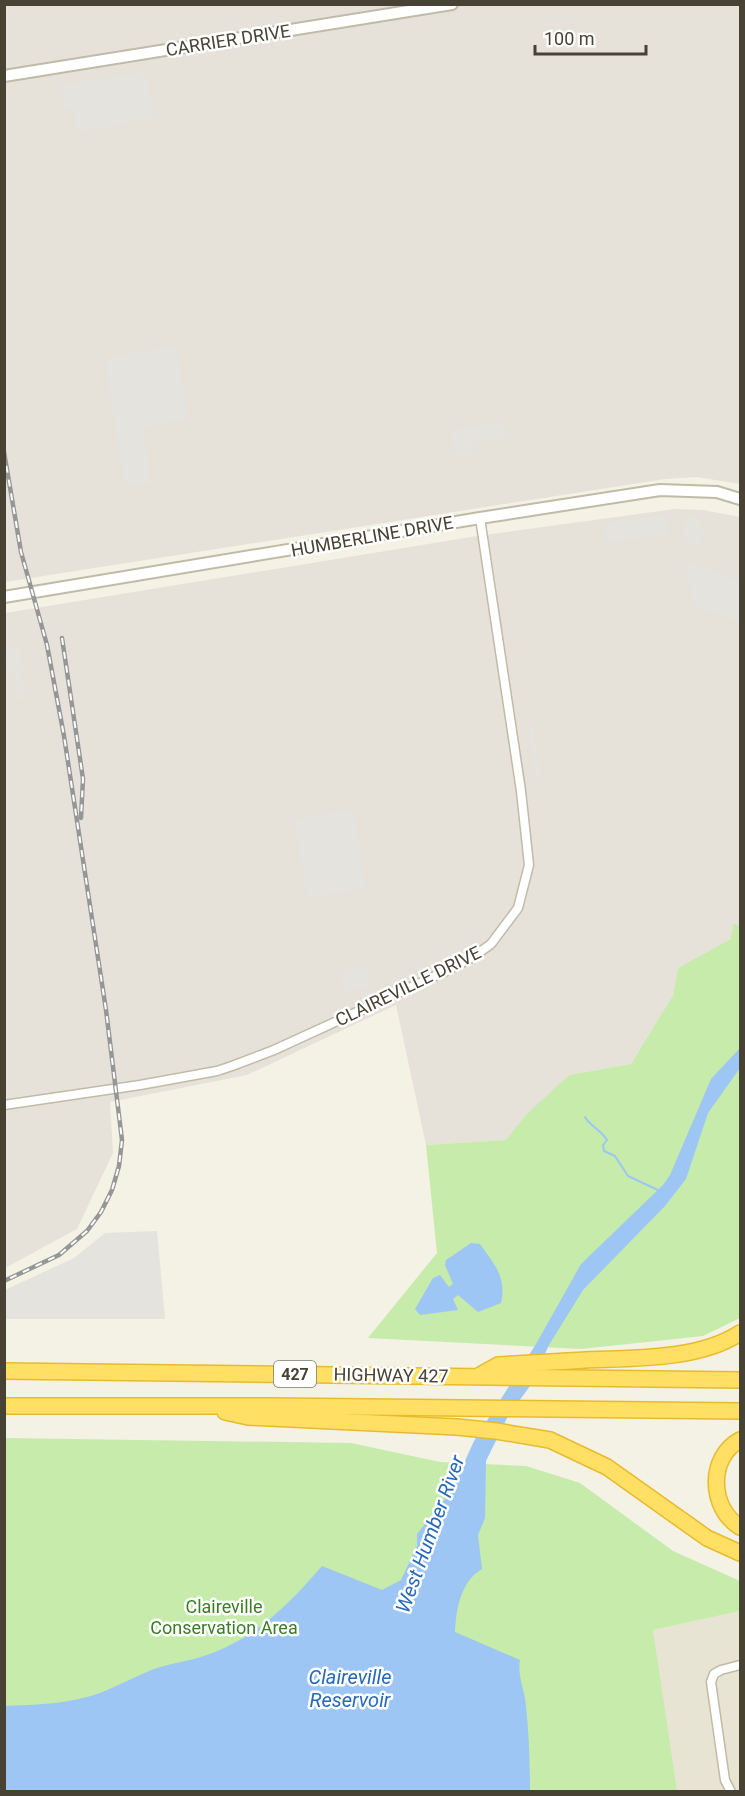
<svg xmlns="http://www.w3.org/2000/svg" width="745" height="1796" font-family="Roboto,sans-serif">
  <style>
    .residential { fill: #e8e4d3 }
    .industrial { fill: #e6e2da }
    .green { fill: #c6ebab }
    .parking { fill: #e4e3de }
    .water { fill: #9dc6f5 }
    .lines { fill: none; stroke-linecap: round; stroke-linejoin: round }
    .stream { stroke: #9dc6f5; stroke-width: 2 }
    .minor-casing { stroke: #c0bba7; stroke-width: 11 }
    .tertiary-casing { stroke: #c0bba7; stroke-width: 14 }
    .motorway-casing { stroke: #e8bb2c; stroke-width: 18 }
    .minor { stroke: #fff; stroke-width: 8 }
    .tertiary { stroke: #fff; stroke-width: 10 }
    .motorway { stroke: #ffe065; stroke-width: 15 }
    .rail-casing { stroke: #969696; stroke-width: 4.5 }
    .rail { stroke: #fff; stroke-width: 2; stroke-dasharray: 7; stroke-linecap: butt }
    .labels { text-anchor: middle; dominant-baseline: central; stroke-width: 5; stroke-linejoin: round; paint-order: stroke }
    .shield { fill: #fff; stroke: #7e7b71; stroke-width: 1.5 }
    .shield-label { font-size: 16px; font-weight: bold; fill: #474234 }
    .street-label { font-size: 18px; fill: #474234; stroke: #fff }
    .park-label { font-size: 18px; fill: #3a7d24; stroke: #fff }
    .water-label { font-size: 20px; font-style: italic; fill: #2669ba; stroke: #fff }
  </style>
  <rect width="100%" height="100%" fill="#f4f1e5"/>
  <path class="residential" d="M740,1611V1791H675L653,1630Z"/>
  <g class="industrial">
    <path d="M5,5H740V484L697,477L665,479L5,582Z"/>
    <path d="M675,509L703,510L740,517V925H733L732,939L678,969L673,995L631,1064L569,1075L506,1140L426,1145L396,1005L247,1075L110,1102L113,1153L77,1229L5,1268V613L477,536Z"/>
  </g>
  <g class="green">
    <path d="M733,924L740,925V1318L703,1336L581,1349L368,1338L437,1253L426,1145L506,1140L527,1114L569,1075L631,1064L673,995L678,968L731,939Z"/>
    <path d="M5,1438L351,1443L440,1462L526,1466L580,1483L673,1551L740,1581V1611L653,1630L677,1791L5,1792Z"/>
  </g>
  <g class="parking">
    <path d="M146,73L155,118L76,132L73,108L65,109L62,85Z"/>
    <path d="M176,346L188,419L143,428L151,483L125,486L105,358Z"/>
    <path d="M502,422L504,441L491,443L490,439L471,442L473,455L455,457L451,430Z"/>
    <path d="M666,515L669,534L605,542L604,527H609L608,523Z"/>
    <path d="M688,515L701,519L699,527L705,529L699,546L686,541L687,536L682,534Z"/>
    <path d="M686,562L740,581V622L693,605Z"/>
    <path d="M19,647L24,668H21L25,699L18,700L14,670L5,671L4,649Z"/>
    <path d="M528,723L533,726L541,776L535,773Z"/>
    <path d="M354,810L365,889L307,897L294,819Z"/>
    <path d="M366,966L370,987L344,991L340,971Z"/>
    <path d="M157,1231L165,1319H5V1290L74,1258L105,1233Z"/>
  </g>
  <g class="water">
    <path d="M740,1048V1068L708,1113L686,1179L665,1206L583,1290L549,1345L530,1386L508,1416L486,1461L485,1518L478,1535L482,1569C461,1581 456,1609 455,1632L520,1660C517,1676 525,1690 526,1706C529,1735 530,1763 530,1791H5L4,1706C36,1705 69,1704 100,1693C118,1686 136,1676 154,1669C171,1663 190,1661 207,1655C256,1638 289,1604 322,1566L382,1590L401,1580L417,1546V1534L452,1490L474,1441L536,1344L581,1264L663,1185L670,1175L711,1079Z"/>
    <path d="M471,1243L480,1244C494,1264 507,1277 501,1303L478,1312L458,1295L453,1299L458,1310L420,1315L415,1309L433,1278L440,1275L449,1287L453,1284L445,1265L446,1260Z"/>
  </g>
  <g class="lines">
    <path class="stream" d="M585,1117C590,1126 601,1130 607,1140L603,1145L604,1151L615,1156L628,1176L660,1191"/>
    <g class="minor-casing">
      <g id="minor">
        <path d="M4,1105L140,1085L217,1071L232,1066L274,1050L444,972L473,957L491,944L518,908L529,865L521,791L480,518"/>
        <path d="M731,1792L725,1780L711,1682L714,1674L721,1670L740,1665"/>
      </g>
    </g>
    <g class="tertiary-casing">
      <g id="tertiary">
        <path d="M4,76L452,4"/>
        <path d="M4,597L480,518L660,490L717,492L740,499"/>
      </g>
    </g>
    <g class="motorway-casing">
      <g id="motorway">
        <path d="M4,1371L740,1380"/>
        <path d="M480,1375L498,1365C527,1363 557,1362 586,1360C634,1358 699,1360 740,1333"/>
        <path d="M4,1406H269L740,1411"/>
        <path d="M225,1412L248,1417L457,1427L496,1431L550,1440L607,1467L707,1538L740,1553"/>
        <path d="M740,1440C708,1457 709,1508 740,1527"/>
      </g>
    </g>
    <use href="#minor" class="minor"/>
    <use href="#tertiary" class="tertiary"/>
    <use href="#motorway" class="motorway"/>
    <g class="rail-casing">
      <g id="rail">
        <path d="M4,452L21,552L47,645L64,736L106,1010L122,1140L119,1166L112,1190L101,1212L87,1231L59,1255L4,1281"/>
        <path d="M62,638L83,779L81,818"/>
      </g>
    </g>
    <use href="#rail" class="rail"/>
  </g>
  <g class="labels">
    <rect class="shield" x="274" y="1361" width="42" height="26" rx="4.5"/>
    <g class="shield-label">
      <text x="295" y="1374">427</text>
    </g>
    <g class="street-label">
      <text transform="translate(228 40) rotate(-9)">CARRIER DRIVE</text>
      <text transform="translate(372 536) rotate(-10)">HUMBERLINE DRIVE</text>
      <text transform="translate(408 986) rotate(-26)">CLAIREVILLE DRIVE</text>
      <text transform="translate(391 1375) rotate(1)">HIGHWAY 427</text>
    </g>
    <g class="park-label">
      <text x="224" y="1606">Claireville<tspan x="224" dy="21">Conservation Area</tspan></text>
    </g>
    <g class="water-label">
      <text transform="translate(430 1534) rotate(-70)">West Humber River</text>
      <text x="350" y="1677">Claireville<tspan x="350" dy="23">Reservoir</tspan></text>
    </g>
  </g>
  <rect width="745" height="1796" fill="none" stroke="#474234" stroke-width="12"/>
  <path d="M535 45v9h111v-9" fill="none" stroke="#474234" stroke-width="3"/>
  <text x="544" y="45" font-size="18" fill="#474234" stroke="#ffffff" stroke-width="4.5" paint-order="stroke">100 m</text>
</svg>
